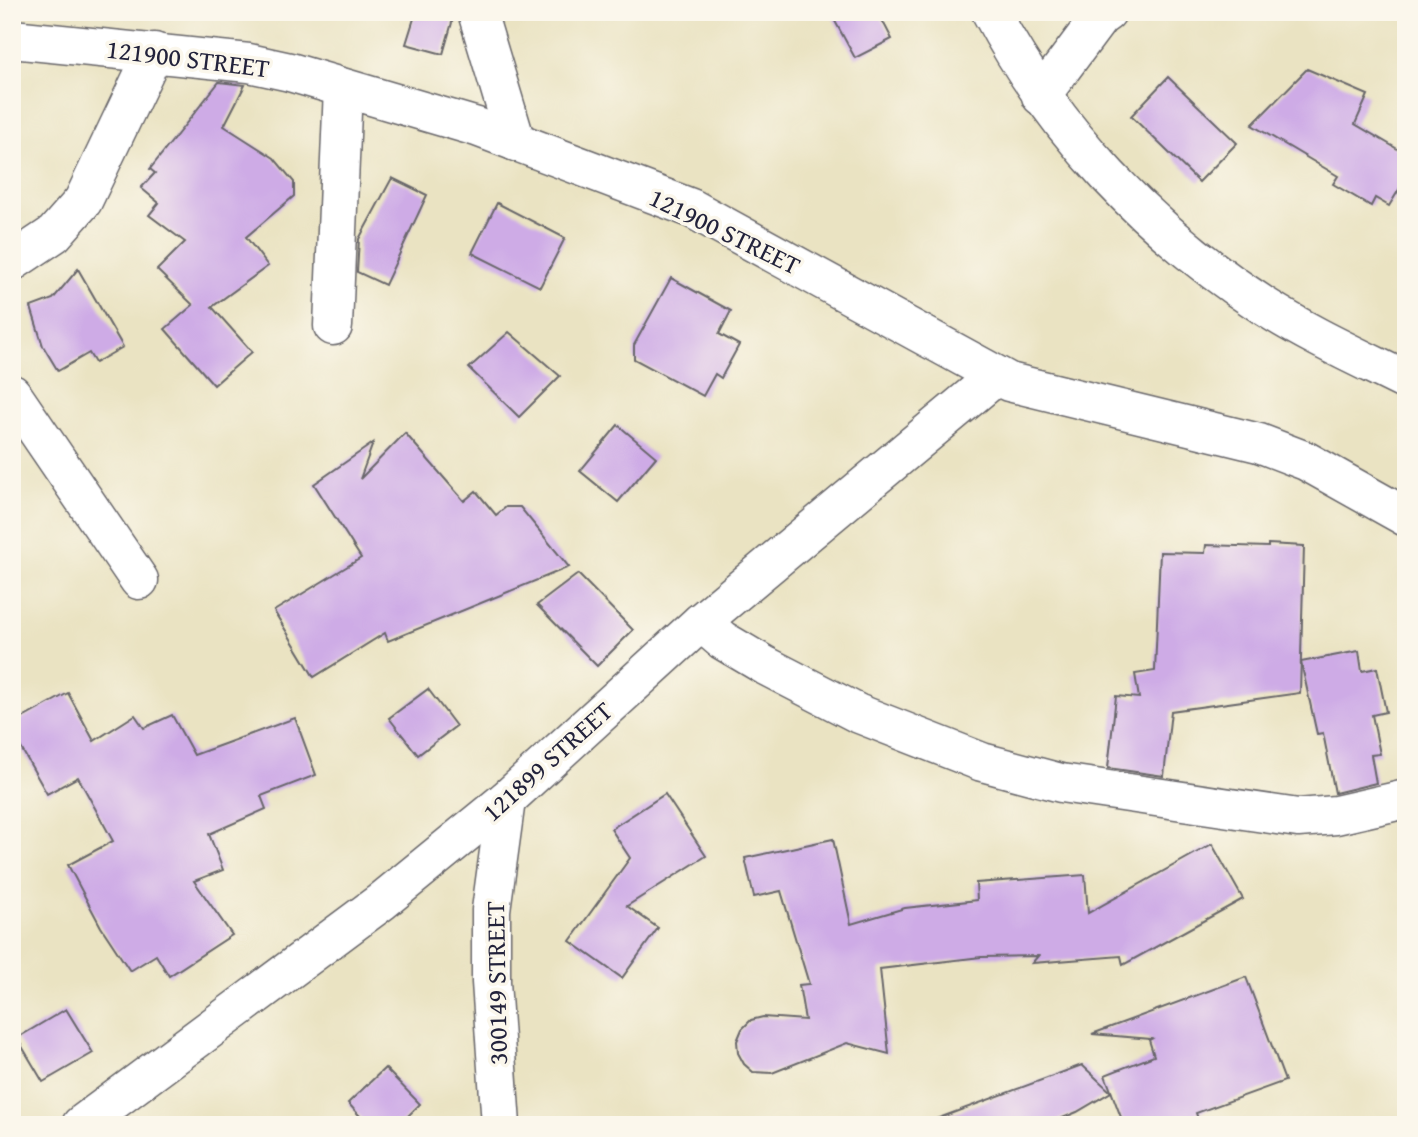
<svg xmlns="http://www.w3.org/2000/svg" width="1418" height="1137" font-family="'Gentium Book Plus',serif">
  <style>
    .building { fill: #ceabe6 }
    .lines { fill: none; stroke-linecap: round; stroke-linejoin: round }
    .minor-casing { stroke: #68666a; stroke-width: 41 }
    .tertiary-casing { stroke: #68666a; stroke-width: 41 }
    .minor { stroke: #fff; stroke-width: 38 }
    .tertiary { stroke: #fff; stroke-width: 38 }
    .labels { text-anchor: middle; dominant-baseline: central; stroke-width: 7; stroke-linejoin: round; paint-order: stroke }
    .street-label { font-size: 26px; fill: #22223b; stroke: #fbf7ec }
  </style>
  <rect width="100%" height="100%" fill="#fbf7ec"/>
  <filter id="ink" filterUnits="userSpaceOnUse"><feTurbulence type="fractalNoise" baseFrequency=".0143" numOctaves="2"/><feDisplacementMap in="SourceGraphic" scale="14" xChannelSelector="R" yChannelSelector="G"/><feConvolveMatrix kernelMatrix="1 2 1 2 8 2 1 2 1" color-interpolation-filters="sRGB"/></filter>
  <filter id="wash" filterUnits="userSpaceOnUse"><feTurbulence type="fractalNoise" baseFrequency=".00686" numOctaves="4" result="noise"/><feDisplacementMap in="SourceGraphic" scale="28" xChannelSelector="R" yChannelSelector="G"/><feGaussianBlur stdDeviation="1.57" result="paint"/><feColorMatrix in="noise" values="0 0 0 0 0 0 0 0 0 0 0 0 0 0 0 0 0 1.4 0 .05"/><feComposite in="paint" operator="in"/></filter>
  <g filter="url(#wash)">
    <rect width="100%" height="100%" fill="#eae3c2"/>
    <g id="blocks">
      <g class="building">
        <path d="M416,12H455L443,54L406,44Z"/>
        <path d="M830,12H878L892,39L855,58Z"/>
        <path d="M1307,69L1368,95L1355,124L1406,154V178L1389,206L1375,198L1371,206L1333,184L1338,176L1252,125Z"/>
        <path d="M1168,77L1237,143L1199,182L1131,116Z"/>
        <path d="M219,82L245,85L224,126L274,158L294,182V196L246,237L268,266L212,307L252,352L214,385L165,329L193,305L157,270L185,242L149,215L159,203L141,188L155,173L150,169Z"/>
        <path d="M392,178L427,195L385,285L357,272L359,239Z"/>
        <path d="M497,203L565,238L540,287L472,253Z"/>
        <path d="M78,269L123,347L95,363L89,353L58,371L43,346L31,307L53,299Z"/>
        <path d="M671,278L731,311L719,334L739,345L721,378L715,374L703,396L634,359V345Z"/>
        <path d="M509,332L560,376L519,417L469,368Z"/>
        <path d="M618,425L656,457L618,502L580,471Z"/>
        <path d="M405,433L464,501L476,491L496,515L506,507H520L569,567L388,641L385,633L314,677L274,611L361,558L314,484L373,443L360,479Z"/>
        <path d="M1268,544L1304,546L1300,693L1171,711L1164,776L1108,768L1116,696L1139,698L1135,674L1155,671L1160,552L1205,553L1206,545L1268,547Z"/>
        <path d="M578,574L633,630L597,666L537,605Z"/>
        <path d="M1359,651L1362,671L1377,668L1386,712L1372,715L1380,754L1371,755L1376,783L1335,793L1323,733L1317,734L1301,662Z"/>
        <path d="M428,689L456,726L418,755L389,718Z"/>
        <path d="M68,693L94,741L135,715L144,728L172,715L194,755L295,718L316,775L261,796L266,809L209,834L223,870L194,881L232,935L169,976L156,955L130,971L101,927L68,865L113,841L78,777L47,794L12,732V724Z"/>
        <path d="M665,794L706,856L627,906L658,928L622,978L570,941L630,858L611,829Z"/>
        <path d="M833,839L851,924L905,908L977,900L976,883L1085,875L1088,913L1212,844L1243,899L1123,965L1121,956L1032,963L1038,956L981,957L880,969L889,1054L847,1043L772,1073L753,1072L744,1064L738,1053L737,1041L742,1029L751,1020L763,1017L805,1020L799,985L809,984L781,891L754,897L745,858Z"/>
        <path d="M1246,977L1285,1081L1196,1113L1200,1125H1124L1105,1075L1154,1056L1149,1040L1151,1039L1092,1034Z"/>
        <path d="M66,1009L93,1053L43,1082L17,1038Z"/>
        <path d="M1082,1065L1111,1092L1077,1112L1046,1125H932L931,1121Z"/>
        <path d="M385,1068L420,1104L399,1125H368L348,1103Z"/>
      </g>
    </g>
  </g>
  <g filter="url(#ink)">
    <use href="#blocks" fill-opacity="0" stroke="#68666a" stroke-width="2"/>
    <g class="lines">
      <g class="minor-casing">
        <g id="minor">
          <path d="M477,12L516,142"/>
          <path d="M12,39L249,63L290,72L477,127L691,208L1009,382L1259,443L1306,461L1406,517"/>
          <path d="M1041,96L1100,17L1107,12"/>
          <path d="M12,262L54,234L83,201L154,52"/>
          <path d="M333,326L343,88"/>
          <path d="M12,394L139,580"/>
          <path d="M701,622L722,640L766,666L857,713L982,762L1061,783L1298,818L1336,815L1406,799"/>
          <path d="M81,1125L381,902L506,800L701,622L996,376"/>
          <path d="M501,1125L491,982V910L506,800"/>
        </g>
      </g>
      <g class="tertiary-casing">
        <path id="tertiary" d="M991,12C1055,133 1150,232 1264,306C1309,335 1358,357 1406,381"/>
      </g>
      <use href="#minor" class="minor"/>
      <use href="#tertiary" class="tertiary"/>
    </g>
  </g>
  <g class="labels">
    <g class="street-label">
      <text transform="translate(188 58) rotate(7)">121900 STREET</text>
      <text transform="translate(725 231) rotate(26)">121900 STREET</text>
      <text transform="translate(547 761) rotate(-42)">121899 STREET</text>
      <text transform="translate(496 983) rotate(-91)">300149 STREET</text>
    </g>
  </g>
  <rect width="1418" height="1137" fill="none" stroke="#fbf7ec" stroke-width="42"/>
</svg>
